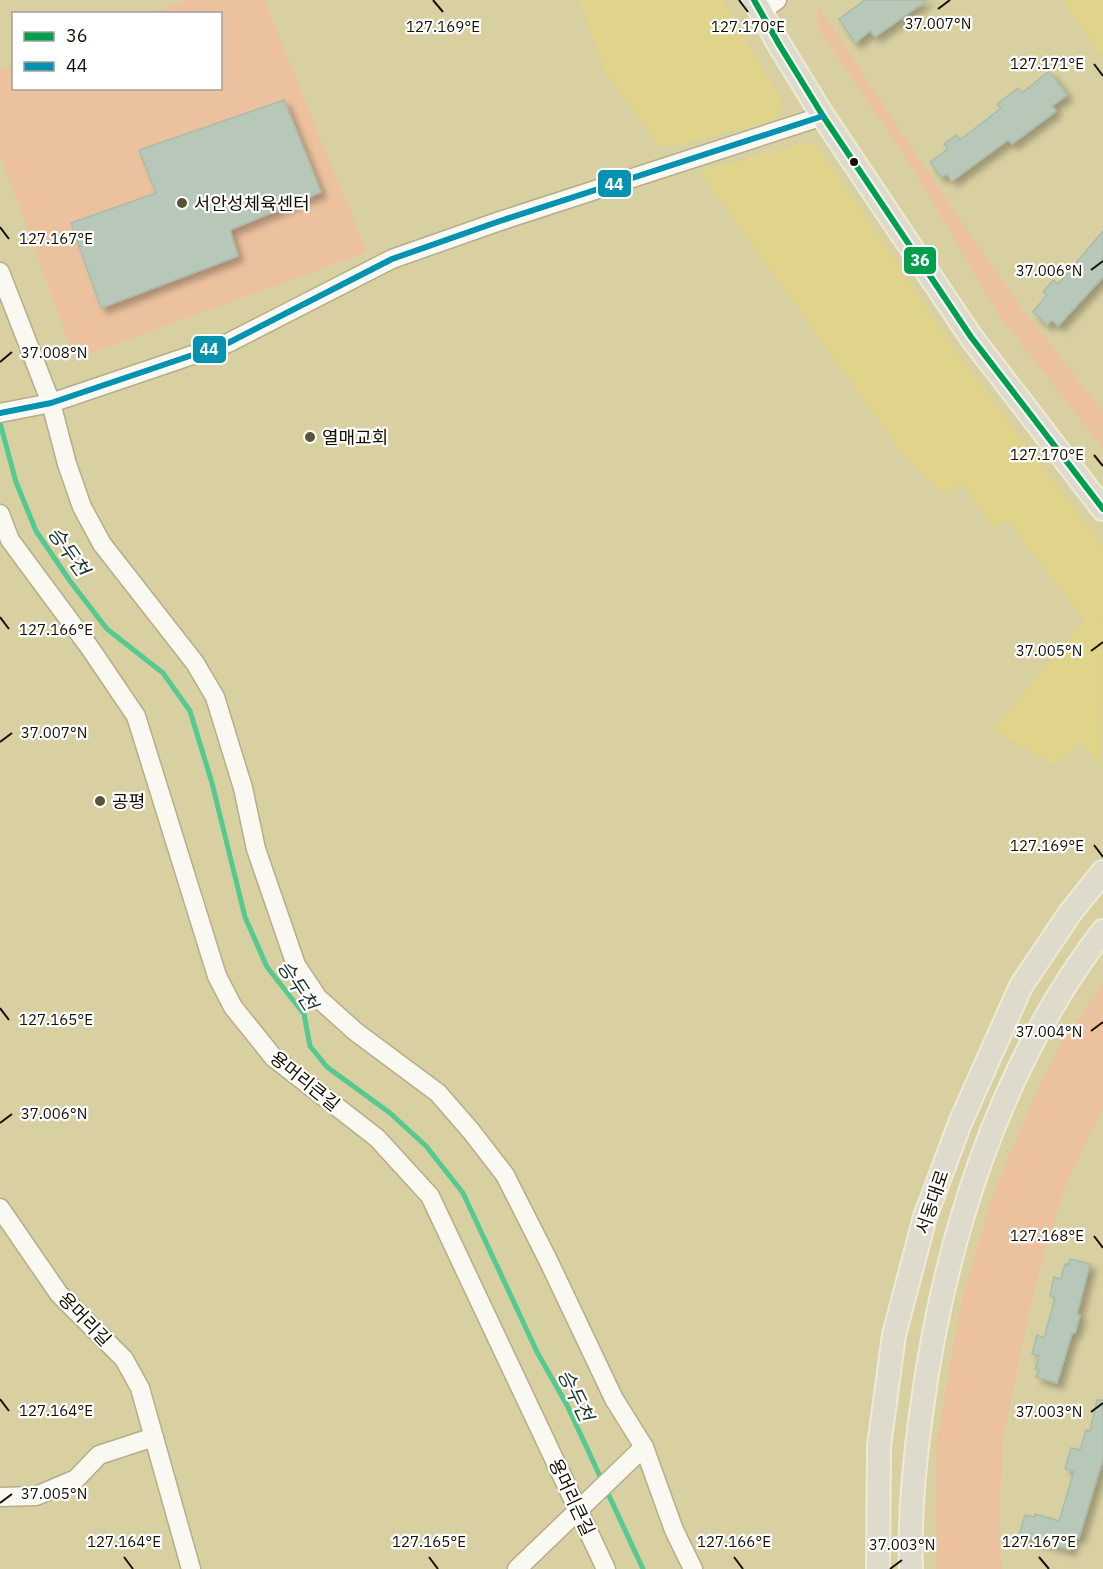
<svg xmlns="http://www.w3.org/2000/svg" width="1103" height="1569" font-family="'IBM Plex Sans','Noto Sans KR',sans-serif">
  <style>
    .built { fill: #e0d48a }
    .green { fill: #ecc29e }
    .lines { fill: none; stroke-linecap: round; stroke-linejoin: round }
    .stream { stroke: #54c990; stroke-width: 5 }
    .building { fill: #b7c8b9; stroke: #aabbad; stroke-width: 1.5; filter: url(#shadow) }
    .minor-casing { stroke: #b4ae89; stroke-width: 21 }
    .major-casing { stroke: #edead5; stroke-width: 26 }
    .minor { stroke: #f9f8f1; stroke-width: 18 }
    .major { stroke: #dedbcc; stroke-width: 22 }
    .bus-1-casing { stroke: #fff; stroke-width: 10 }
    .bus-2-casing { stroke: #fff; stroke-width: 10 }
    .bus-1 { stroke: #019e4d; stroke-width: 6 }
    .bus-2 { stroke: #0392af; stroke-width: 6 }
    .ticks { fill: none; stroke: #141000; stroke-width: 2 }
    .bus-dot { fill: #141000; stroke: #fff; stroke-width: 2 }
    .poi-dot { fill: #595338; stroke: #fff; stroke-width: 2 }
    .labels { text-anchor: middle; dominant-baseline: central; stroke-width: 4.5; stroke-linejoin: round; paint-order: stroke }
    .poi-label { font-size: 18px; fill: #141000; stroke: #fff; text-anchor: start }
    .street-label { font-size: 18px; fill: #141000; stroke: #fff }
    .water-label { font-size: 20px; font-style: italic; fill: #1d3529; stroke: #fff }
    .ticks-label { font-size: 15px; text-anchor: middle; fill: #141000; stroke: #fff; stroke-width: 4.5; stroke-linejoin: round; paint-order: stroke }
    .line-badge { stroke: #fff; stroke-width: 2 }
    .badge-label { font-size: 16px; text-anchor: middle; font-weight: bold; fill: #fff }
  </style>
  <defs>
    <filter id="shadow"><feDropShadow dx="5.5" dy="5.5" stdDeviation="3" flood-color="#0004"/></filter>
  </defs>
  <rect width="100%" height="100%" fill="#d8d0a1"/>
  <g class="built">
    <path d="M580,0H722L782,101V112L772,121L661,148L604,70Z"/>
    <path d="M1063,0H1103V57Z"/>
    <path d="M813,144L821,151L957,354L1103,547L1102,767L1081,742L1053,765L993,729L1085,620L1006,519L994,528L962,484L945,495L903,454L700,172L796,145Z"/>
  </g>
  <g class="green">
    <path d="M186,0H264L367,252L75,359L0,155V71L13,66L14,88H220V14L151,13Z"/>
    <path d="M819,6L903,135L1015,299L1103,412V448L1000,317L906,158L817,27Z"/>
    <path d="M1103,985V1107L1065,1187L1036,1282L1003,1438L999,1534L1002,1569H936L937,1438L961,1303L994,1191L1043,1077L1062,1042Z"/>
  </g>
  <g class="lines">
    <path class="stream" d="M0,423L16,482L36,531L70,581L107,629L163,673L190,711L212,783L245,917L267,967L304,1014L310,1046L327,1067L390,1113L426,1146L463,1193L537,1352L567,1405L643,1569"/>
  </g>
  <g class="building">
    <path d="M865,0H927L875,37L870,31L855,43L839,19Z"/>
    <path d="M1049,71L1067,95L1052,106L1056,111L1012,144L1008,140L952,181L947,174L941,177L930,162L948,149L944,144L956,135L960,140L1001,108L997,104L1018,88L1022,93Z"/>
    <path d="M284,100L321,192L230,230L238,256L101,308L71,223L156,193L139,150Z"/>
    <path d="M1103,231V277L1058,326L1052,320L1047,325L1033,312L1047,295L1043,292L1053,280L1058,284Z"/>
    <path d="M1070,1259L1090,1264L1077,1314L1080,1315L1075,1333H1072L1057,1383L1036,1377L1039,1370L1035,1369L1039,1356L1032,1354L1037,1335L1044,1338L1055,1298L1050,1296L1054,1277L1061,1279L1065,1264L1068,1265Z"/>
    <path d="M1097,1400H1103V1459L1079,1538L1074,1537L1070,1550L1019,1535L1025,1515L1035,1517V1514L1059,1521L1074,1471L1065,1469L1071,1448L1080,1450L1086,1430L1090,1431Z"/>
  </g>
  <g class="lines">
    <g class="minor-casing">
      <g id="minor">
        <path d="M760,12L777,0"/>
        <path d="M0,272L51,403L67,464L82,507L102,544L195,663L215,697L243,788L256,849L296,965L318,998L356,1032L438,1093L471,1131L505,1175L549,1262L614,1399L644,1447L674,1530L693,1569"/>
        <path d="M0,413L51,403L228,343L392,259L500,221L823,116"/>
        <path d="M0,514L10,540L90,648L136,716L217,976L233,1007L274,1058L377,1138L430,1196L606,1569"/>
        <path d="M0,1208L59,1294L124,1359L140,1388L191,1569"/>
        <path d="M0,1497L36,1496L76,1479L99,1455L154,1437"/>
        <path d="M517,1569L644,1447"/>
      </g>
    </g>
    <g class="major-casing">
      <g id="major">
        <path d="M754,0L780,46L823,116L971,337L1103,509"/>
        <path d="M878,1569L879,1446L894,1335L925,1217L960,1123L1021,986L1070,913L1103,872"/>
        <path d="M911,1569C909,1517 914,1466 921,1415C943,1245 998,1068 1103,931"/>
      </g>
    </g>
    <use href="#minor" class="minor"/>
    <use href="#major" class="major"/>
    <g class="bus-1-casing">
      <path id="bus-1" d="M754,0L780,46L823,116L971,337L1103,509"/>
    </g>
    <g class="bus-2-casing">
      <path id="bus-2" d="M0,413L51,403L228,343L392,259L500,221L823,116"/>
    </g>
    <use href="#bus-1" class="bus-1"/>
    <use href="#bus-2" class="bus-2"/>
  </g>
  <path class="ticks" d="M433,0L443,12M739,0L748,12M938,9L950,0M1094,64L1103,76M0,227L9,239M1091,270L1103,261M0,362L12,352M1094,455L1103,466M0,617L9,629M1091,651L1103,642M0,742L12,733M1094,845L1103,857M0,1008L9,1020M1091,1031L1103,1022M0,1123L12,1114M1094,1236L1103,1248M0,1399L9,1411M1091,1412L1103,1403M0,1503L12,1494M124,1557L133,1569M429,1557L438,1569M734,1557L743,1569M1039,1557L1049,1569M890,1569L902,1560"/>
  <circle class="bus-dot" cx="854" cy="162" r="5"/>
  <g class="poi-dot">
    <circle cx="182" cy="203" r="6"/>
    <circle cx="310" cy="437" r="6"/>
    <circle cx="100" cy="801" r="6"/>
  </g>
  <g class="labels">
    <g class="poi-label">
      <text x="194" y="203">서안성체육센터</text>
      <text x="322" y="437">열매교회</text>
      <text x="112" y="801">공평</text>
    </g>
    <g class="street-label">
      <text transform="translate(305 1081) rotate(39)">용머리큰길</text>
      <text transform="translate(932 1202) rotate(-71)">서동대로</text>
      <text transform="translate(85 1319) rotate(46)">용머리길</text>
      <text transform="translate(572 1497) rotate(65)">용머리큰길</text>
    </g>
    <g class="water-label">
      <text transform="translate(69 551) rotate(55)">승두천</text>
      <text transform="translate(298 985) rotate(57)">승두천</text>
      <text transform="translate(576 1395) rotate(64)">승두천</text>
    </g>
  </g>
  <g class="ticks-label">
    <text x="938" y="29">37.007°N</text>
    <text x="748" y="32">127.170°E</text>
    <text x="443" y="32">127.169°E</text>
    <text x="1047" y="69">127.171°E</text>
    <text x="56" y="244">127.167°E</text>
    <text x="1049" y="276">37.006°N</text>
    <text x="54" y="358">37.008°N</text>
    <text x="1047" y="460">127.170°E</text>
    <text x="56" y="635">127.166°E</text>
    <text x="1049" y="656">37.005°N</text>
    <text x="54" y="738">37.007°N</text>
    <text x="1047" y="851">127.169°E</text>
    <text x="56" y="1025">127.165°E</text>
    <text x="1049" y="1037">37.004°N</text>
    <text x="54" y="1119">37.006°N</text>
    <text x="1047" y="1241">127.168°E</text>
    <text x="56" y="1416">127.164°E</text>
    <text x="1049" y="1417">37.003°N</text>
    <text x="54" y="1499">37.005°N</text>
    <text x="124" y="1547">127.164°E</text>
    <text x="429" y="1547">127.165°E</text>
    <text x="734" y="1547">127.166°E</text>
    <text x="1039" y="1547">127.167°E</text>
    <text x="902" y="1550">37.003°N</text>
  </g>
  <g class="line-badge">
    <rect x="597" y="169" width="35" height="29" rx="6" fill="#0392af"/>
    <rect x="903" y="246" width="34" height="29" rx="6" fill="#019e4d"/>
    <rect x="192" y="335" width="35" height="29" rx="6" fill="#0392af"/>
  </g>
  <g class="badge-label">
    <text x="614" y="190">44</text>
    <text x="920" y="266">36</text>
    <text x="209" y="355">44</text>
  </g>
  <rect x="12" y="12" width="210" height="78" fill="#ffffff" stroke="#a19f99" stroke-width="1.5"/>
  <rect x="24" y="32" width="30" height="9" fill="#019e4d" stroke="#a19f99" stroke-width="1.5"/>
  <text x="66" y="42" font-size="18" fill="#141000">36</text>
  <rect x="24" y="62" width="30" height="9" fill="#0392af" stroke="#a19f99" stroke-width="1.5"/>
  <text x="66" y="72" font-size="18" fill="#141000">44</text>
</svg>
